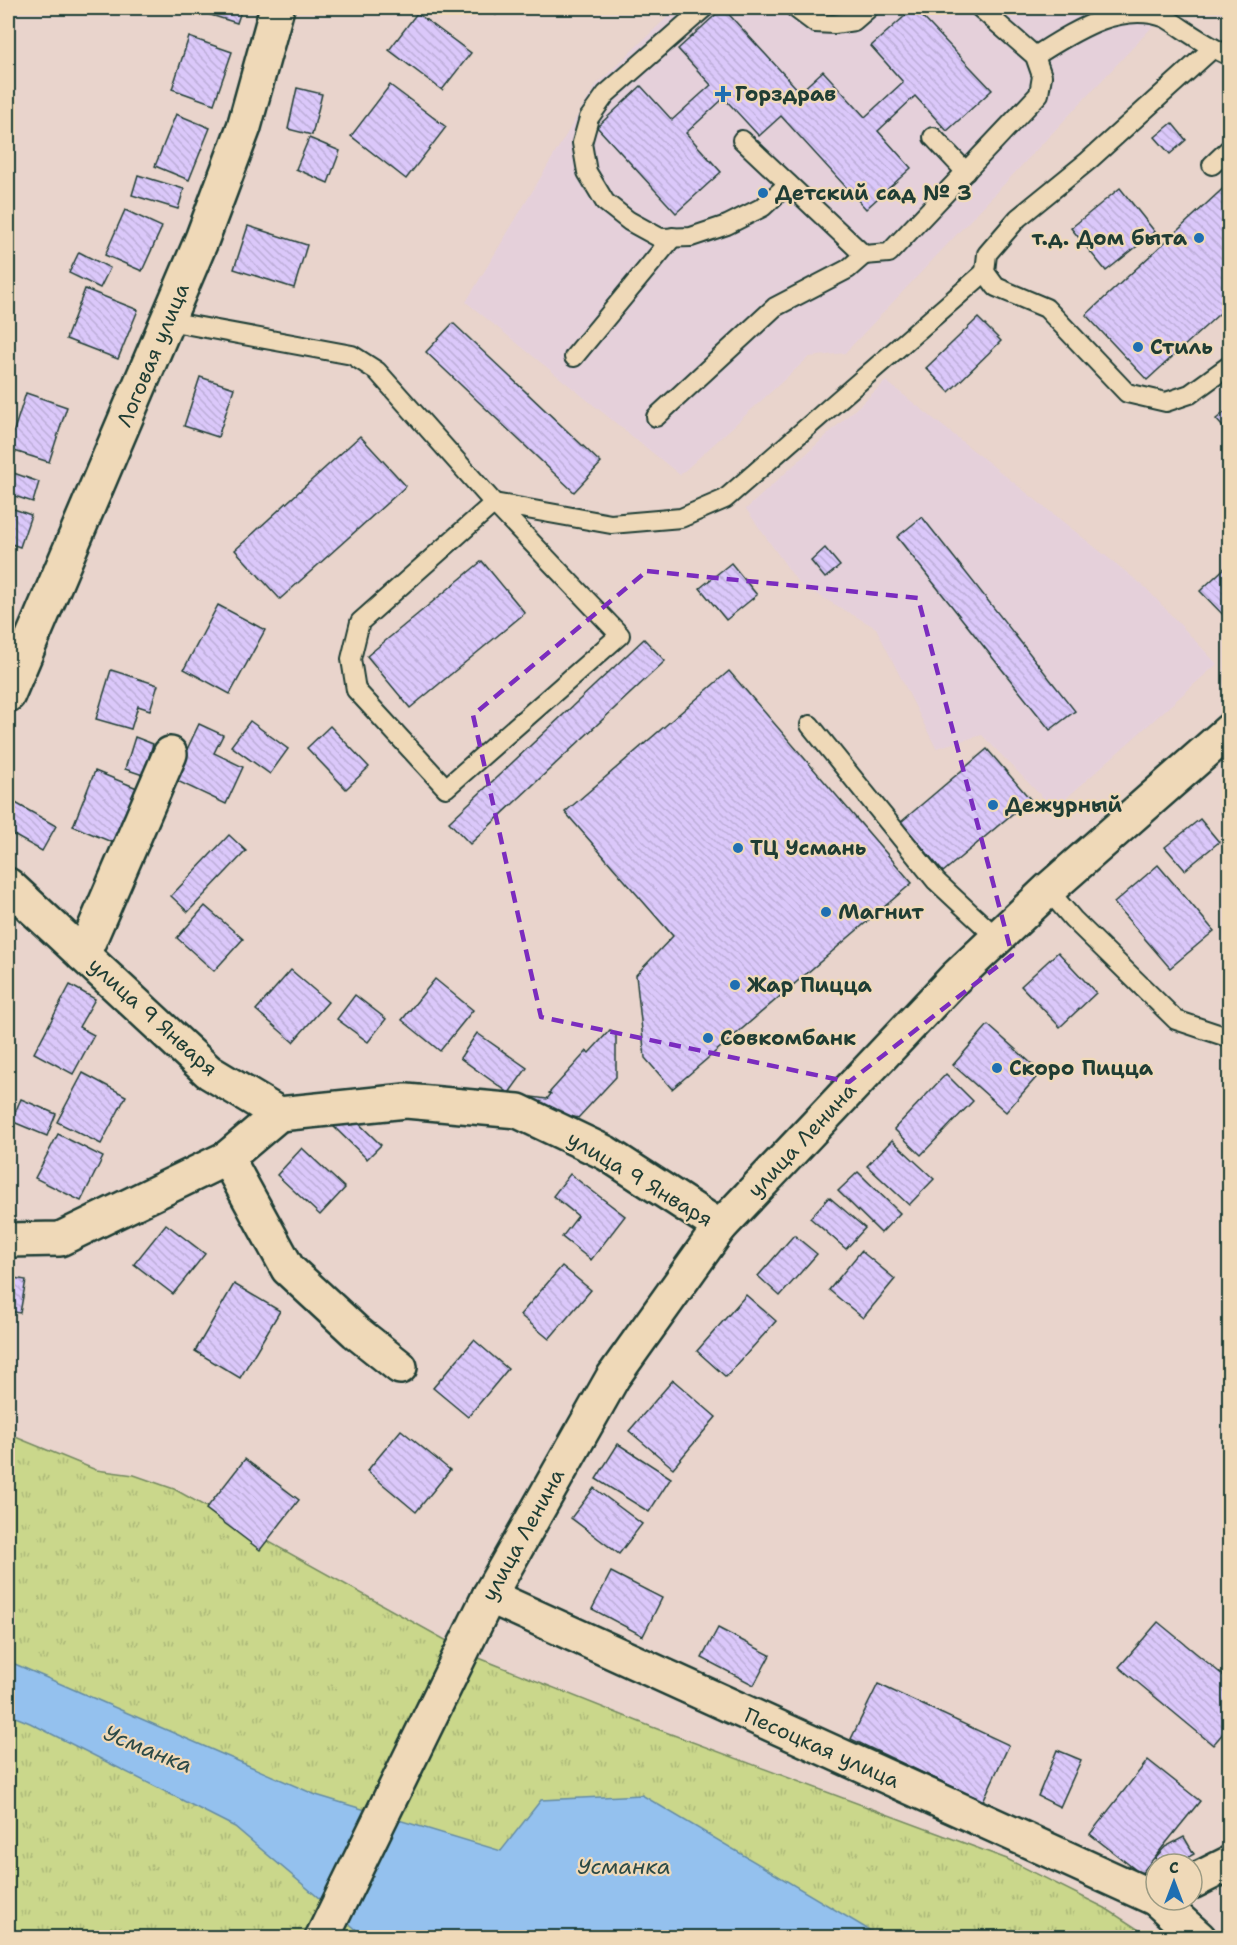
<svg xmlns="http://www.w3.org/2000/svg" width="1237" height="1945" font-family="'Shantell Sans',sans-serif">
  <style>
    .built { fill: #e5d0da }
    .park { fill: url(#park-tufts); stroke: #748a60; stroke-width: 1.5 }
    .water { fill: #94c1ee; stroke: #658ca4; stroke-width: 1.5 }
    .building { fill: url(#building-back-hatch); stroke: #1f3d34; stroke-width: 1.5 }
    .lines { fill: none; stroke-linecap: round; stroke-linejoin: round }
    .lane-casing { stroke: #1f3d34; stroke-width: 22 }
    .street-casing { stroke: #1f3d34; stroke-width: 38 }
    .secondary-casing { stroke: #1f3d34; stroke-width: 38 }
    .lane { stroke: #efd9b8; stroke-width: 18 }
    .street { stroke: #efd9b8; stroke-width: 33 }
    .secondary { stroke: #efd9b8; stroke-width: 33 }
    .marked { fill: none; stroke: #7b2cbf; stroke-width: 4.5; stroke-dasharray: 12 8; stroke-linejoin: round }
    .poi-dot { fill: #1f6fb2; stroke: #efd9b8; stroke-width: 2 }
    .labels { text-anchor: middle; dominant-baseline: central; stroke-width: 4.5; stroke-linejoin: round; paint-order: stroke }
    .poi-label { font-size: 21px; font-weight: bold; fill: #1f3d34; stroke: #efd9b8; text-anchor: start }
    .street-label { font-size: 21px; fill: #1f3d34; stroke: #efd9b8 }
    .water-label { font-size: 22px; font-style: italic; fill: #2b4a47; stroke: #efd9b8 }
  </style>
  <defs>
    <pattern id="park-tufts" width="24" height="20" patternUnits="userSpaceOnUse" patternTransform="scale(1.5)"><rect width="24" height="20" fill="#cad78b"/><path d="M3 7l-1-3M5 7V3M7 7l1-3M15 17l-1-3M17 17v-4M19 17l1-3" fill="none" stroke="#adb979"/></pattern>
    <pattern id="building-back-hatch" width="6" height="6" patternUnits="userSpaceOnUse" patternTransform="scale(1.5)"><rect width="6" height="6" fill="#dbc8fa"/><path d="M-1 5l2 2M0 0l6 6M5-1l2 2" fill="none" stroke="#bcadd7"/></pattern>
  </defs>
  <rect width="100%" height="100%" fill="#e9d4cc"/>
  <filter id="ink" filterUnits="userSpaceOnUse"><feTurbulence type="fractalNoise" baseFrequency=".0167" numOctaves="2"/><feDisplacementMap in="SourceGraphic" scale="12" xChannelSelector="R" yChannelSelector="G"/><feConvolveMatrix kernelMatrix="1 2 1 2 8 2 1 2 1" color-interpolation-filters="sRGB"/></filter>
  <g filter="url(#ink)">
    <g class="built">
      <path d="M677,8H1170L845,353L809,357L680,475L466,302L596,85Z"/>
      <path d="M886,381L1145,587L1217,664L1054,809L982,735L936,748L876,628L799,584L746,509Z"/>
    </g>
    <path class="park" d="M8,1434L96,1470L134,1475L174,1489L474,1656L652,1727L1007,1859L1105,1908L1150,1937L8,1938Z"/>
    <path class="water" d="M8,1661L316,1795L501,1851L541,1800L642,1795L881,1937H365L235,1827L30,1723L8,1714Z"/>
    <g class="building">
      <path d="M188,8H242L237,23Z"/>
      <path d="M486,8H502L496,15Z"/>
      <path d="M723,8L800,92L823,71L865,117L903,82L871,46L914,8L992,90L947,131L915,96L878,131L911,168L866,209L781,116L759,136L724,98L686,133L721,172L676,213L597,127L641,86L672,120L711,85L678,49Z"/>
      <path d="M417,13L471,53L442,90L389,50Z"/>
      <path d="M189,37L232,52L214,104L172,89Z"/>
      <path d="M390,85L446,127L406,179L351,136Z"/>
      <path d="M297,88L322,94L312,135L288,129Z"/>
      <path d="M176,114L210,128L189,180L155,166Z"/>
      <path d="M1172,123L1186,140L1170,154L1155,137Z"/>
      <path d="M309,138L340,151L328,183L296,169Z"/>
      <path d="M138,175L184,189L178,209L132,195Z"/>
      <path d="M1230,182V304L1147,380L1086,315Z"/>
      <path d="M1120,188L1155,232L1106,271L1071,228Z"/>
      <path d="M125,210L162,227L142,271L105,255Z"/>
      <path d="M248,226L307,245L294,288L234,269Z"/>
      <path d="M79,252L110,268L100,288L69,273Z"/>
      <path d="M85,289L138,310L118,359L66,339Z"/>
      <path d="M978,318L1001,341L949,392L926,368Z"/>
      <path d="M453,323L601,463L574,492L426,352Z"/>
      <path d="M200,377L234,388L218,437L184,426Z"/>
      <path d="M26,393L67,407L49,462L8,449Z"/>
      <path d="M1230,408V435L1216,419Z"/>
      <path d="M360,436L406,486L280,599L235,550Z"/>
      <path d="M8,471L39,482L33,502L8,494Z"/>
      <path d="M8,507L31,515L20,547L8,543Z"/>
      <path d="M922,517L1075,711L1050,730L897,537Z"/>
      <path d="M825,548L840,566L825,578L811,561Z"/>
      <path d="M482,561L525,613L410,708L367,656Z"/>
      <path d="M731,563L757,595L726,620L700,588Z"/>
      <path d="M1230,563V620L1229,621L1200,591Z"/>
      <path d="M218,605L265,630L230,694L184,669Z"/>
      <path d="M644,639L665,661L470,844L449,822Z"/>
      <path d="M111,670L158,685L150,710L138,706L131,729L96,719Z"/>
      <path d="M729,671L912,883L672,1089L645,1058L636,975L673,936L565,812Z"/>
      <path d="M250,721L288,749L270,774L231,746Z"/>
      <path d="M199,724L223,735L214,753L243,767L226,804L173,779Z"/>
      <path d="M330,726L369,767L346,789L307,748Z"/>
      <path d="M135,737L153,744L143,775L125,769Z"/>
      <path d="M987,749L1030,799L943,872L901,822Z"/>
      <path d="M95,771L137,788L114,843L73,826Z"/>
      <path d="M12,801L56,826L42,851L8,832V809Z"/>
      <path d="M1230,805V823L1221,812Z"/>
      <path d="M1200,819L1219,842L1185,870L1165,847Z"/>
      <path d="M229,835L246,851L188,912L171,896Z"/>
      <path d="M1158,865L1214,931L1170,968L1114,903Z"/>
      <path d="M205,906L243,939L214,971L177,938Z"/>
      <path d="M1058,952L1096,993L1060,1027L1021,986Z"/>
      <path d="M291,970L328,1002L293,1042L256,1010Z"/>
      <path d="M435,979L473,1010L440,1051L402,1020Z"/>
      <path d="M70,985L95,999L79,1027L94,1035L73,1074L34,1053Z"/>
      <path d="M355,995L386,1019L368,1042L337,1019Z"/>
      <path d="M988,1025L1041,1072L1006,1112L953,1065Z"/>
      <path d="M610,1030L616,1033V1077L578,1118L528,1105L532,1097L547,1099L551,1094L549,1093L587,1051L589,1053Z"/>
      <path d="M477,1033L527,1068L509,1093L460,1058Z"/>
      <path d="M83,1073L126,1096L101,1144L57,1122Z"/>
      <path d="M946,1074L973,1101L921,1155L894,1129Z"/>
      <path d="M21,1099L56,1114L47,1136L11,1121Z"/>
      <path d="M347,1112L381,1145L367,1159L333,1126Z"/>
      <path d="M58,1134L103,1157L81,1201L35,1178Z"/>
      <path d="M892,1140L934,1179L909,1205L867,1166Z"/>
      <path d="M302,1148L345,1188L320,1215L277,1175Z"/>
      <path d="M858,1172L900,1213L881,1233L838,1191Z"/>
      <path d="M570,1174L625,1216L591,1260L562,1237L578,1216L553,1196Z"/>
      <path d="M829,1197L865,1228L846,1249L810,1218Z"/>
      <path d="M166,1224L205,1254L173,1294L134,1264Z"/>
      <path d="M794,1235L817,1254L780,1296L758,1276Z"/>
      <path d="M861,1251L895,1279L863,1318L829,1290Z"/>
      <path d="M562,1266L591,1290L549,1339L520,1315Z"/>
      <path d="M8,1277L26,1280L20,1313L8,1311Z"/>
      <path d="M234,1284L280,1311L240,1378L195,1351Z"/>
      <path d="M746,1295L776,1321L726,1377L697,1351Z"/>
      <path d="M474,1340L508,1369L468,1417L433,1388Z"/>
      <path d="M673,1380L716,1417L673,1468L629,1431Z"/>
      <path d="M401,1430L450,1470L416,1512L367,1471Z"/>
      <path d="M618,1444L671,1478L649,1512L596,1479Z"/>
      <path d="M245,1459L299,1500L260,1550L206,1509Z"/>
      <path d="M594,1488L642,1524L619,1554L571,1518Z"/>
      <path d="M611,1572L662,1598L643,1636L592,1609Z"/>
      <path d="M1158,1622L1230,1681V1725L1213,1745L1119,1667Z"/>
      <path d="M718,1628L770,1655L754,1685L702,1658Z"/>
      <path d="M878,1684L1009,1745L983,1801L851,1739Z"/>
      <path d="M1057,1750L1081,1760L1060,1807L1038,1796Z"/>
      <path d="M1148,1760L1200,1801L1141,1874L1090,1834Z"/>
      <path d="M1184,1837L1194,1854L1176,1864H1159L1155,1858L1165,1847Z"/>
    </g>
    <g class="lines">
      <g class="lane-casing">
        <g id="lane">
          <path d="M704,8L606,94L589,118L582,143L587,172L605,202L629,221L660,238L691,237L727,225L763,207L788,184"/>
          <path d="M795,8L815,23L834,24L854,21L869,8"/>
          <path d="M1212,49L1088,161L1018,218L987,254L985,272L996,287L1046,308L1127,393L1166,402L1190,394L1230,365"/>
          <path d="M1035,56C1072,33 1120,0 1166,18C1187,31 1206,46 1230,56"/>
          <path d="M933,137L966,172"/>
          <path d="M742,140L864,255L889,253L1039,94L1042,76L1035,56L980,8"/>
          <path d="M1212,165L1230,148"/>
          <path d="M168,321L352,355L377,371L494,503L620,635L446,788L356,690L351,659L360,622L494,503L611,524L681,518L725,499L985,272"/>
          <path d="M574,357L673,237"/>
          <path d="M656,417L775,307L848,269L864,255"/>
          <path d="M810,725L936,881L997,938"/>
          <path d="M1048,890L1073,919L1176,1020L1230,1038"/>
        </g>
      </g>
      <g class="street-casing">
        <g id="street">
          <path d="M8,695L202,239L244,127L277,8"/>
          <path d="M8,885L209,1072L279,1114L406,1101L518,1111L606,1153L720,1227"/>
          <path d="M83,955L170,754"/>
          <path d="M227,1158L288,1269L356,1332L400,1367"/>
          <path d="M8,1240L60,1239L227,1158L279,1114"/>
          <path d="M489,1596L1156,1899"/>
          <path d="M1192,1882L1230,1863"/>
          <path d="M1157,1900L1199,1938"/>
        </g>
      </g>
      <g class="secondary-casing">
        <path id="secondary" d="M322,1938L489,1596L613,1377L720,1227L955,978L1048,890L1230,730"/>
      </g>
      <use href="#lane" class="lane"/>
      <use href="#street" class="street"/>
      <use href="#secondary" class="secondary"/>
    </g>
  </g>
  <path class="marked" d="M647,571L918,598L1012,955L849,1082L541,1017L473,715Z"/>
  <g class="poi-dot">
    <path d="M720 85h6v6h6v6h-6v6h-6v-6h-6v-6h6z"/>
    <circle cx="763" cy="193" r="6"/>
    <circle cx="1199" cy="238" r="6"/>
    <circle cx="1138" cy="347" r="6"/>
    <circle cx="993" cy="805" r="6"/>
    <circle cx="738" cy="848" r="6"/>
    <circle cx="826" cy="912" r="6"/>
    <circle cx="735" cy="985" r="6"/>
    <circle cx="708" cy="1038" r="6"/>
    <circle cx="997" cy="1068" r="6"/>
  </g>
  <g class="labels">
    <g class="poi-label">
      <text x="735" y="94">Горздрав</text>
      <text x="775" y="193">Детский сад № 3</text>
      <text x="1187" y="238" text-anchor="end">т.д. Дом быта</text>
      <text x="1150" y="347">Стиль</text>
      <text x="1005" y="805">Дежурный</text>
      <text x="750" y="848">ТЦ Усмань</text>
      <text x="838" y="912">Магнит</text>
      <text x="747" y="985">Жар Пицца</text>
      <text x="720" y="1038">Совкомбанк</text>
      <text x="1009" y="1068">Скоро Пицца</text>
    </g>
    <g class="street-label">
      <text transform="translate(153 355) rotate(-67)">Логовая улица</text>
      <text transform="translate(153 1017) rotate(42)">улица 9 Января</text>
      <text transform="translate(802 1140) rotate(-47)">улица Ленина</text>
      <text transform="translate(640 1179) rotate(31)">улица 9 Января</text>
      <text transform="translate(523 1535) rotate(-61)">улица Ленина</text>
      <text transform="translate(822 1748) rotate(24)">Песоцкая улица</text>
    </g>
    <g class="water-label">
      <text transform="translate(148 1749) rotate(22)">Усманка</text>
      <text x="624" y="1866">Усманка</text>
    </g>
  </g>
  <rect width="1237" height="1945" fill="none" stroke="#efd9b8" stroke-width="30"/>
  <rect x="15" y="15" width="1207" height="1915" fill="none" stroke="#1f3d34" stroke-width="2" filter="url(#ink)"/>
  <g transform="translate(1174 1882)"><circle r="28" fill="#efd9b8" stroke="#9c9b83" stroke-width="1.5"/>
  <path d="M0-4.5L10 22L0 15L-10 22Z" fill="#1f6fb2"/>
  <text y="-9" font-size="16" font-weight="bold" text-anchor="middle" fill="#1f3d34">С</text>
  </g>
</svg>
